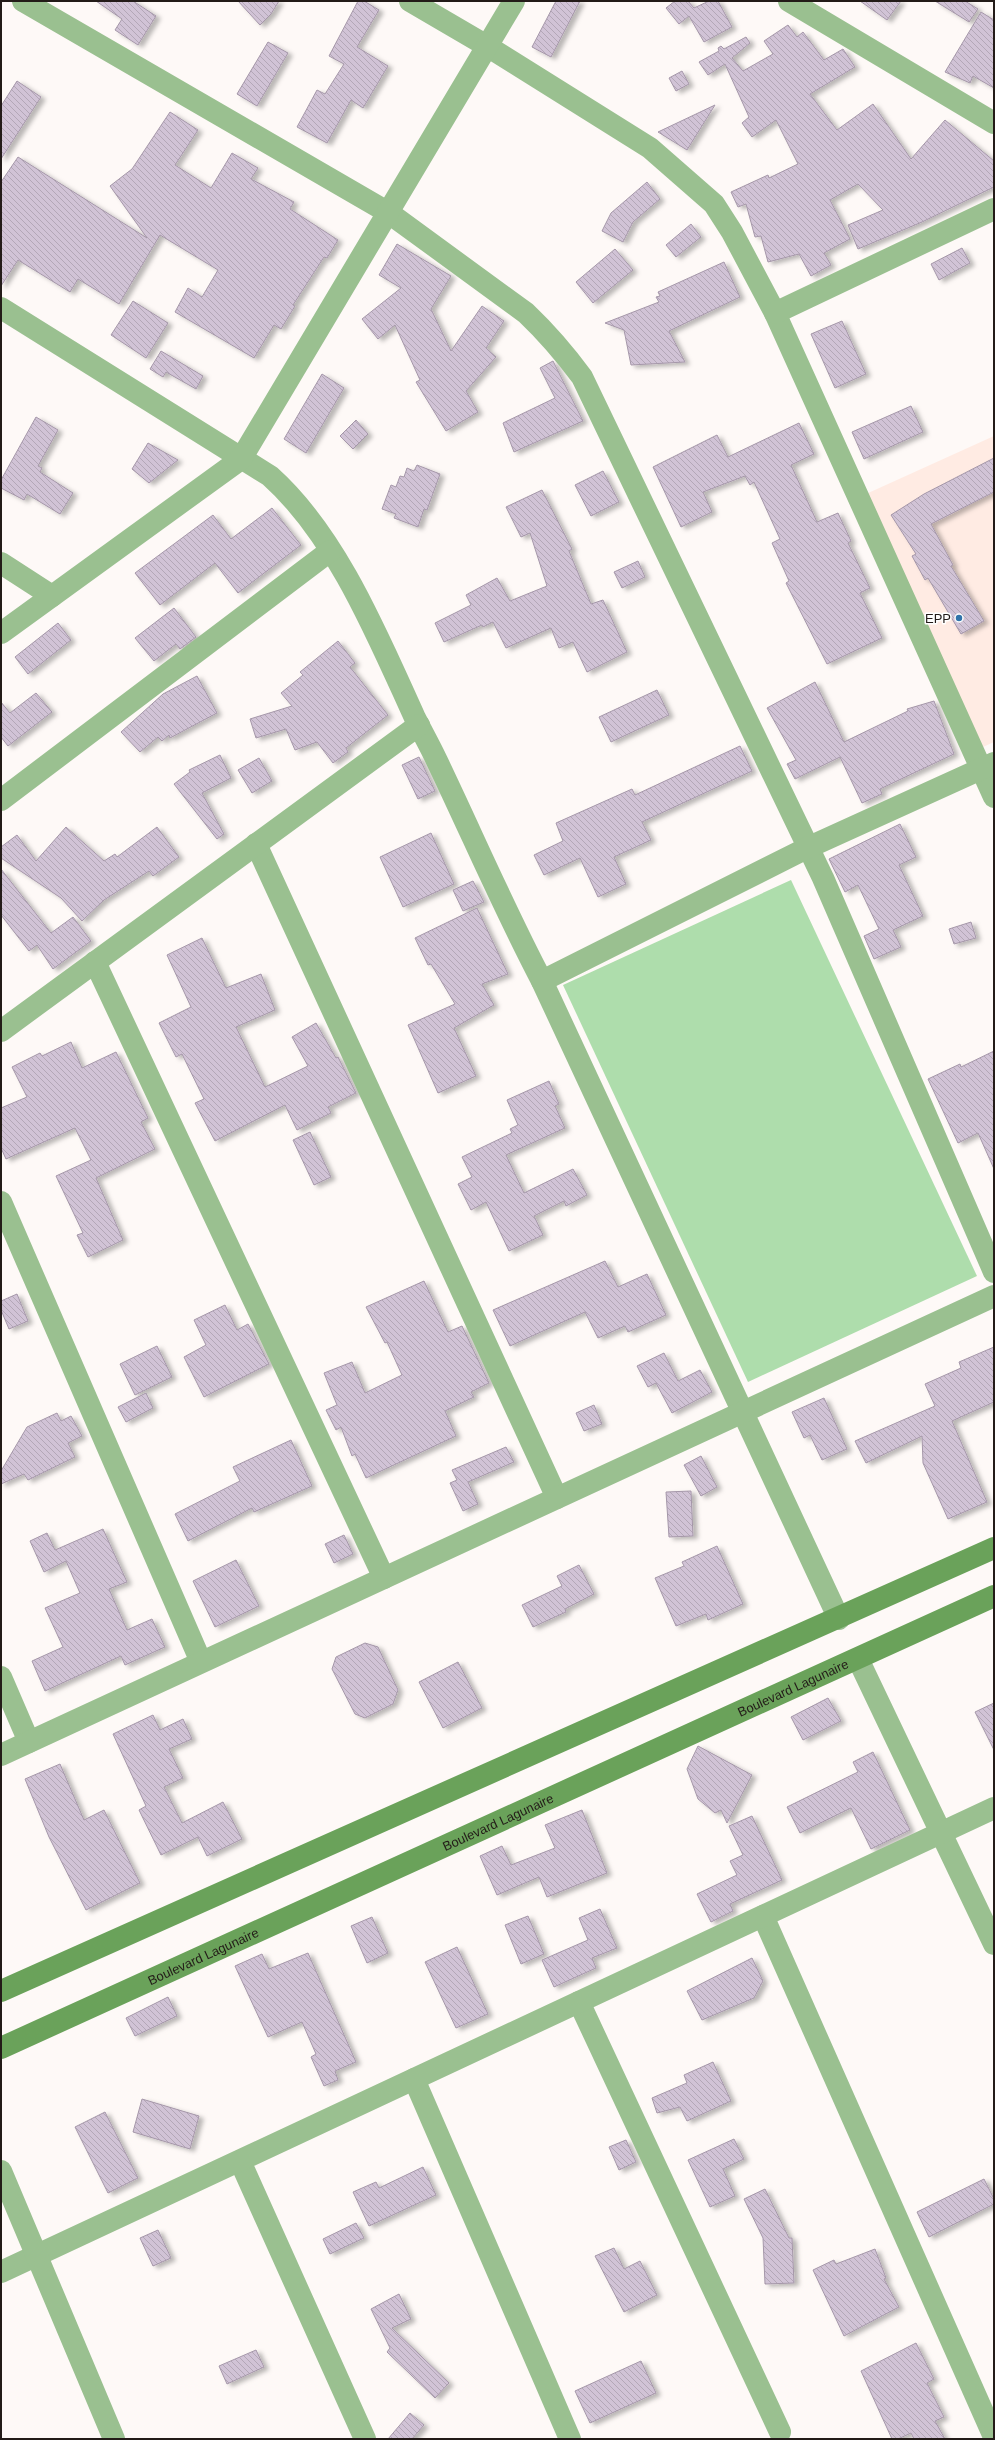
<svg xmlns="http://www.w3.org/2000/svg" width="995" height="2440" font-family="Arial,sans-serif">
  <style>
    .education { fill: #ffebe3 }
    .green { fill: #aeddac }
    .building { fill: url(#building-back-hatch); stroke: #a597a9; filter: url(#shadow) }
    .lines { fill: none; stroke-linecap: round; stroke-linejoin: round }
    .minor { stroke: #9ac090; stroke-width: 22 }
    .tertiary { stroke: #9ac090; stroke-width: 22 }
    .secondary { stroke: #6aa25a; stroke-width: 22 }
    .poi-dot { fill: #3174aa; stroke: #fff; stroke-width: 1.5 }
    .labels { text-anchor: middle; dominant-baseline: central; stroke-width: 3; stroke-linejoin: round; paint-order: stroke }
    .poi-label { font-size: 13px; fill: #231b18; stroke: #fff; text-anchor: end }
    .street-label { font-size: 13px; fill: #231b18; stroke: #fff }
  </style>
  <defs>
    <pattern id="building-back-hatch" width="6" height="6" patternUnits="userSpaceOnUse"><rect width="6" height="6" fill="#d1c3d6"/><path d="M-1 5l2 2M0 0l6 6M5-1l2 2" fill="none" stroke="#b3a7b7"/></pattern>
    <filter id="shadow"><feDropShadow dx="4.5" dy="2.5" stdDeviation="2" flood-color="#0004"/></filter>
  </defs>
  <rect width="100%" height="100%" fill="#fef9f7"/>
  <path class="education" d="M994,436V742L983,747L866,494Z"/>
  <path class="green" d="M791,880L977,1276L748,1382L563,985Z"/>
  <g class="building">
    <path d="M96,1H133L156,16L138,45L115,30L122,19Z"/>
    <path d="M238,1H279L271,14L260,25Z"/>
    <path d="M358,1H364L379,10L357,47L388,66L363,108L351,100L327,143L297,127L317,90L325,94L344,64L329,56Z"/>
    <path d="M556,1H580L551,57L532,47Z"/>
    <path d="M675,1H688L694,8L709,1H718L732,27L704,42L689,16L679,24L666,8Z"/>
    <path d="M860,1H901L887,20Z"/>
    <path d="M935,1H965L978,9L969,22Z"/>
    <path d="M981,12L994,20V88L973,76L970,83L945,72Z"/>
    <path d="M788,25L797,37L803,32L824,60L843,49L855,67L810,94L837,130L873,104L911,159L945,120L994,161V187L922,222L858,249L848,225L883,210L858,184L830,200L850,239L824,253L831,265L811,276L799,254L768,262L761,236L755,237L746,204L738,207L731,192L768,175L769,178L798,164L776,120L752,137L742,123L749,117L725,64L708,75L699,62L719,51L718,48L721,46L724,49L746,37L750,43L732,58L743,71L773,54L764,41Z"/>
    <path d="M268,42L288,53L257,106L237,94Z"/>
    <path d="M682,71L689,84L676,91L669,78Z"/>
    <path d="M17,81L41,97L1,159V106Z"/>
    <path d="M715,105L687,150L658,132Z"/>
    <path d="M170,112L198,130L175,165L211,188L232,153L258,168L251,179L294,202L290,209L338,240L327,258L324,257L293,305L295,306L281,329L274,325L254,358L175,312L188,288L202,297L218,270L160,235L119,304L78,279L70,292L18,260L1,286V182L18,157L147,238L110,186L132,169Z"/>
    <path d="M647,182L660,199L633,222L623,242L602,231L611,213Z"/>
    <path d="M691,224L701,237L676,257L666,245Z"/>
    <path d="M397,244L451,276L431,309L451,351L482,306L504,321L486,348L496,357L466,391L478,412L446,431L416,382L420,380L395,325L378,339L362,319L401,288L379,275Z"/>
    <path d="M962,248L970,263L939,280L931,264Z"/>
    <path d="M615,249L633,270L593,303L576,282Z"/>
    <path d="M724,262L740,297L669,331L685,362L631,365L624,330L605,323L659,302L656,297L660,296L658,292Z"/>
    <path d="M133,301L168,323L146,358L111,335Z"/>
    <path d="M842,321L866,374L835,388L811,334Z"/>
    <path d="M161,351L203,376L196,389L166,372L163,377L150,369Z"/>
    <path d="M553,361L583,421L514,452L503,423L555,398L540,368Z"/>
    <path d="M322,374L344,388L306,453L284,439Z"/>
    <path d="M911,406L923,432L864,459L852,432Z"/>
    <path d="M36,417L58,430L38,466L42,468L40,472L73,493L60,514L27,494L24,500L1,488V480Z"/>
    <path d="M356,420L368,434L353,449L340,436Z"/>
    <path d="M799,423L814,454L791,465L817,522L838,513L851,541L848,543L870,588L860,593L882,638L827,664L786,583L789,581L772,543L780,539L754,482L750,485L745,476L703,492L712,512L681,527L653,467L717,435L728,457Z"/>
    <path d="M148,443L178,460L149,483L132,469Z"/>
    <path d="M994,458V492L931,524L953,565L951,566L984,621L961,634L928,578L925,580L912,556L916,554L891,515L924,494Z"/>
    <path d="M417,465L440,474L427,510L424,509L418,527L394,518L396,514L382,509L391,485L396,487L400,476L404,477L407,468L414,471Z"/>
    <path d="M603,471L619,502L591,516L575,485Z"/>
    <path d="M542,490L572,549L569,551L591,604L603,600L627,652L587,672L573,642L559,648L551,628L506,648L493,622L483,627L482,625L444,642L435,623L471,605L466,595L497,578L510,601L547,586L530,533L521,537L506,507Z"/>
    <path d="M272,508L301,545L238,593L215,563L160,605L135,573L213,515L231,539Z"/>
    <path d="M638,561L645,577L622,588L614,572Z"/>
    <path d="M174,608L196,637L180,649L176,644L154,661L135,638Z"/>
    <path d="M58,623L71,640L28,674L15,657Z"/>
    <path d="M338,641L355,663L350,667L388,715L346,748L348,752L333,763L317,742L295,750L286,729L256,738L250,719L292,706L281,693L303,675L300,672Z"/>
    <path d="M197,676L217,713L170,738L169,735L162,741L158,737L140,752L121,732L163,694Z"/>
    <path d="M815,682L844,742L908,711L907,709L934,701L954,754L880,789L882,794L862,803L840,757L795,779L787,764L796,760L767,708Z"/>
    <path d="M657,690L669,715L611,742L599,717Z"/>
    <path d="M36,693L52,712L8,746L1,737V702L10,713Z"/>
    <path d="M740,746L752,771L642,822L651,840L614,857L626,884L598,897L580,858L544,875L534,855L563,841L556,823L632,789L635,795Z"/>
    <path d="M220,755L231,778L202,793L224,834L217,839L174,784L190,772L189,770Z"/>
    <path d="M419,757L435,791L418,799L402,765Z"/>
    <path d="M259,758L272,781L252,793L238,770Z"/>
    <path d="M900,824L916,857L899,865L923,916L893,930L901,947L874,959L864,936L879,929L858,885L845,892L829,859Z"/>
    <path d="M66,827L104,861L115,854L117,857L157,827L179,857L153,876L149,871L104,900L82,921L61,898L1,858V847L17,835L36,861Z"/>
    <path d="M431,833L454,884L403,907L380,857Z"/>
    <path d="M1,869L51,933L73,917L91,941L53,969L37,945L29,951L1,915Z"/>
    <path d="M473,881L484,902L463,911L453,890Z"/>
    <path d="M477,908L508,974L482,984L494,1005L454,1028L476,1076L438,1093L408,1025L455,1004L431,964L428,965L415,938Z"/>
    <path d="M971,922L976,938L954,944L949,929Z"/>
    <path d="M202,938L226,988L261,974L275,1010L236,1027L265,1087L308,1066L292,1037L316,1023L336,1058L338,1057L356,1093L328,1107L331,1113L297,1130L285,1105L215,1141L195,1103L204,1099L182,1054L176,1057L159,1023L191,1007L167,955Z"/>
    <path d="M71,1042L82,1068L116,1052L148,1118L141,1122L155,1149L96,1178L123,1240L88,1257L77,1235L83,1233L56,1176L91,1160L75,1128L6,1159L1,1148V1108L27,1097L12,1067L40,1053L42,1056Z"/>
    <path d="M994,1051V1169L978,1133L958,1143L928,1079L960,1064L961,1067Z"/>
    <path d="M549,1081L559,1104L555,1106L565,1128L506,1155L524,1193L573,1169L587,1195L566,1206L564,1201L534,1216L543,1235L509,1251L486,1202L471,1210L458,1184L472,1177L462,1157L512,1133L510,1129L518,1125L507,1100Z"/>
    <path d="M310,1132L331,1177L314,1185L293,1140Z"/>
    <path d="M605,1261L618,1287L647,1274L666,1315L628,1332L625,1326L598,1338L585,1312L510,1346L493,1310Z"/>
    <path d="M424,1281L448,1332L462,1326L489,1383L471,1392L474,1397L445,1411L456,1436L366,1478L355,1454L352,1456L341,1427L336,1430L326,1410L337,1405L324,1373L352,1362L365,1393L402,1375L387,1342L385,1343L366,1307Z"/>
    <path d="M17,1294L28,1321L9,1329L1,1310V1301Z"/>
    <path d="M225,1305L237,1330L248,1324L269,1364L204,1397L184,1357L206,1345L194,1320Z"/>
    <path d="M157,1346L172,1377L135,1395L120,1364Z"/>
    <path d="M994,1347V1402L952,1421L987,1502L948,1519L923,1463L922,1436L866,1463L855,1441L935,1406L925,1384L961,1368L959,1362Z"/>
    <path d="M664,1353L678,1381L700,1370L712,1392L672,1413L656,1383L648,1387L637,1366Z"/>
    <path d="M146,1393L153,1408L126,1422L118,1407Z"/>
    <path d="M824,1398L847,1449L822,1460L810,1435L804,1438L792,1412Z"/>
    <path d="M594,1405L602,1424L584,1431L576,1413Z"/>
    <path d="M57,1413L61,1421L71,1416L82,1436L68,1443L75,1457L28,1480L24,1474L1,1484V1471L27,1427Z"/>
    <path d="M291,1440L312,1486L254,1512L252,1508L188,1541L175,1514L240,1481L233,1467Z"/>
    <path d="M506,1447L514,1462L468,1482L478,1504L463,1511L450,1483L457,1480L452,1470Z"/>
    <path d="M701,1456L717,1487L701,1496L684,1465Z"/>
    <path d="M691,1491L693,1536L669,1537L666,1492Z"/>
    <path d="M103,1529L127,1582L109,1589L127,1630L152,1619L165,1647L125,1665L121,1656L45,1691L32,1661L63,1647L45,1608L80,1593L66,1561L44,1572L30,1541L47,1533L55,1550Z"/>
    <path d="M344,1535L353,1554L334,1563L325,1544Z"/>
    <path d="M717,1546L743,1604L708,1620L706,1614L676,1626L655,1578L684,1566L682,1562Z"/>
    <path d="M236,1560L259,1606L215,1627L193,1581Z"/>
    <path d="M579,1565L594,1594L565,1609L566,1612L533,1627L522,1605L562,1586L557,1576Z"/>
    <path d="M365,1643L378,1647L398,1690L393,1704L365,1718L355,1714L332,1669L336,1657Z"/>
    <path d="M458,1662L482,1708L443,1728L419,1682Z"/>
    <path d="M828,1698L841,1721L803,1740L791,1717Z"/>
    <path d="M994,1703V1750L975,1712Z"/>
    <path d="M153,1715L160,1730L183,1719L192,1739L169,1749L183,1778L164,1787L182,1823L223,1802L242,1839L207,1856L198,1837L161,1855L139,1810L146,1806L113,1734Z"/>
    <path d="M698,1746L752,1775L727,1823L721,1810L715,1813L698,1799L687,1769Z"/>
    <path d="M873,1752L910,1830L871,1849L851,1808L800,1833L787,1807L858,1772L853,1762Z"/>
    <path d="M60,1764L84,1820L104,1810L140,1883L86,1910L49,1837L25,1779Z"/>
    <path d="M582,1810L607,1873L547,1897L539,1877L497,1895L480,1856L502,1846L511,1865L555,1848L545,1825Z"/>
    <path d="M752,1816L782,1880L730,1904L733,1911L711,1922L697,1894L737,1875L730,1861L743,1855L729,1826Z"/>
    <path d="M600,1909L617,1948L592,1958L596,1968L554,1987L542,1960L588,1940L579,1918Z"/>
    <path d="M528,1916L544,1954L521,1964L505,1925Z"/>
    <path d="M372,1917L388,1953L367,1963L351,1926Z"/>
    <path d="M457,1947L488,2014L456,2028L425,1962Z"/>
    <path d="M308,1953L356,2062L335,2071L338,2080L324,2086L311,2057L316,2054L302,2022L268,2037L235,1966L262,1954L269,1969Z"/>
    <path d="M752,1958L763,1981L754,1998L702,2020L687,1991Z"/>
    <path d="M168,1997L177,2016L135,2036L126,2018Z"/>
    <path d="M713,2062L731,2101L687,2121L680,2107L657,2113L652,2098L687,2083L684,2075Z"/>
    <path d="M142,2099L199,2116L190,2149L133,2132Z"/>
    <path d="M105,2112L138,2178L108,2193L75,2127Z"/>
    <path d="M734,2139L744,2159L723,2169L735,2196L710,2207L688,2160Z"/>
    <path d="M626,2140L636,2162L619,2170L609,2147Z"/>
    <path d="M423,2167L436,2195L369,2226L353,2192L376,2182L379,2188Z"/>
    <path d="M984,2179L994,2199V2204L929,2237L917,2212Z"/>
    <path d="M765,2189L789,2238H792L794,2283L765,2284L763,2238L744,2199Z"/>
    <path d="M356,2223L364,2238L330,2254L323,2239Z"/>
    <path d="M158,2230L171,2258L153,2266L140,2238Z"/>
    <path d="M614,2248L624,2269L640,2261L657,2295L624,2312L595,2256Z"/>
    <path d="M875,2249L886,2278L884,2279L899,2307L844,2336L813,2270L834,2260L836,2264Z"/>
    <path d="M399,2294L411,2319L392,2328L449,2383L435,2398L387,2352L390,2348L371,2309Z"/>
    <path d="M916,2343L934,2379L927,2383L944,2417L935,2421L945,2439H914L911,2433L898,2439H892L861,2371Z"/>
    <path d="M256,2350L264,2367L227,2384L219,2366Z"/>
    <path d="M641,2361L656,2393L590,2423L575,2391Z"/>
    <path d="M410,2413L424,2425L412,2439H388Z"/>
  </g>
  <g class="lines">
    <g class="minor">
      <path d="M23,1L389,213L526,313C547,333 565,354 582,377L823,878L994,1272"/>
      <path d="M410,1L487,46L650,148L714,204L732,232L775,313L994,797"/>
      <path d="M789,1L994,123"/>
      <path d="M1,308L270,476C337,536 378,637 415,718C422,732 430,746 437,761C472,834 504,909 542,981L839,1619"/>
      <path d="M775,313L994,209"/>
      <path d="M1,563L52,596"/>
      <path d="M1,800L330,551"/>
      <path d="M256,844L557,1498"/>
      <path d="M95,962L384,1578"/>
      <path d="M542,981L807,848L994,763"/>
      <path d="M1,1031L419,725"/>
      <path d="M1,1202L201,1662"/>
      <path d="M858,1659L994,1944"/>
      <path d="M1,1677L29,1742"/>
      <path d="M1,1755L994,1296"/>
      <path d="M763,1916L994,2437"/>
      <path d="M579,2002L780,2432"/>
      <path d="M414,2079L570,2439"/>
      <path d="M240,2161L365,2439"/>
      <path d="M1,2272L994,1808"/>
    </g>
    <g class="tertiary">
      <path d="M1,633L241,459L514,1"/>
      <path d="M1,2171L114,2439"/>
    </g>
    <g class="secondary">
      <path d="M1,1991L994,1548"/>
      <path id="s1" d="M1,2048L994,1596"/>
    </g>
  </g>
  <circle class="poi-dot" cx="959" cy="618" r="4"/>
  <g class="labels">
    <g class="poi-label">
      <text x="951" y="618">EPP</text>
    </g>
    <g class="street-label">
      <text stroke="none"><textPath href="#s1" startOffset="870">Boulevard Lagunaire</textPath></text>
      <text stroke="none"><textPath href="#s1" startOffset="546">Boulevard Lagunaire</textPath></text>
      <text stroke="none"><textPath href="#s1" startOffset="222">Boulevard Lagunaire</textPath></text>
    </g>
  </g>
  <rect width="995" height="2440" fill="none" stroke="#231b18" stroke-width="4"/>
</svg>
